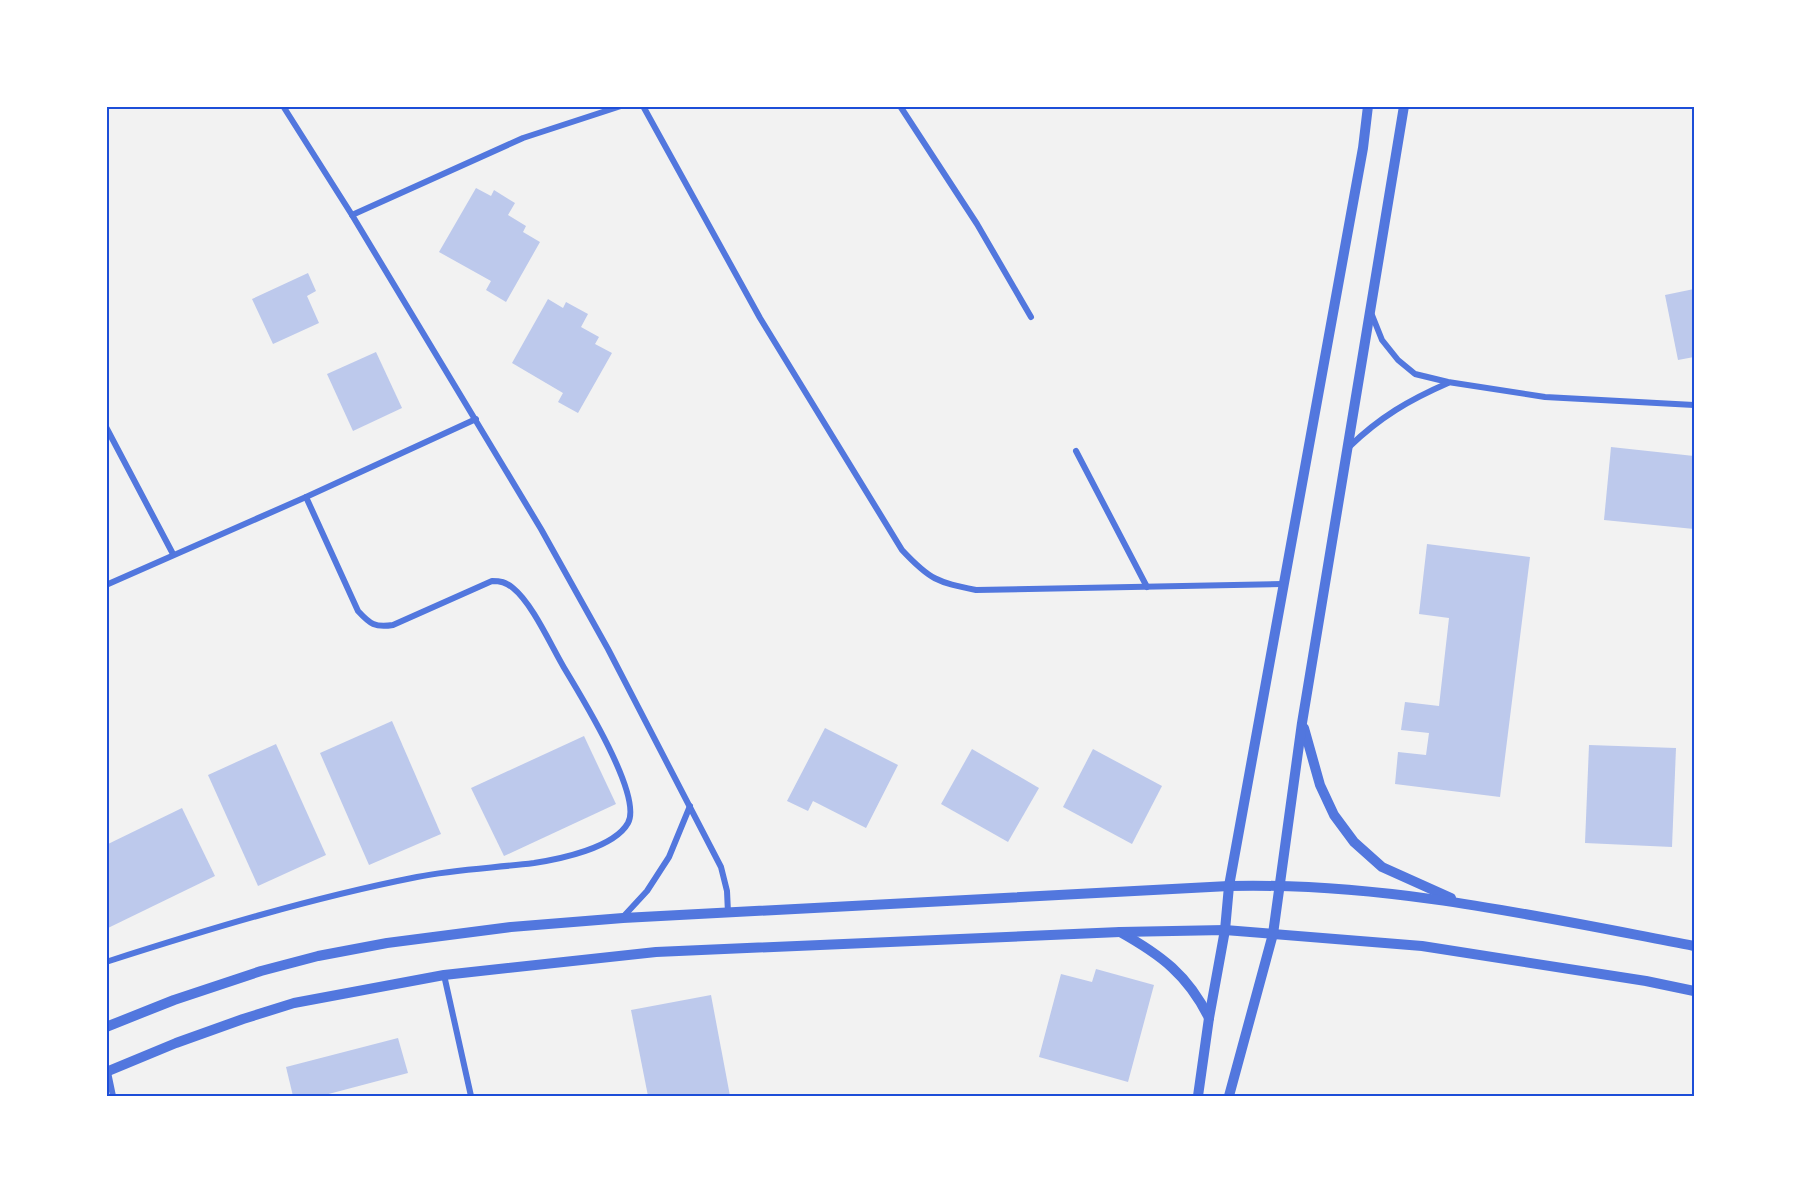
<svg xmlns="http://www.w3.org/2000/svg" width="1801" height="1203" font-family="Helvetica,sans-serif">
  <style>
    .building { fill: #bdc9ec }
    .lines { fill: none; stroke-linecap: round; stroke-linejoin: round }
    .minor { stroke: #5277de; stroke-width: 6 }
    .tertiary { stroke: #5277de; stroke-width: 10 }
    .neatline { fill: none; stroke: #1d4ed8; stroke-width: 2 }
  </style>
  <rect width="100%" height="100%" fill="#f2f2f2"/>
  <g class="building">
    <path d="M476,188L491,196L494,190L515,203L508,215L526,226L523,232L540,242L506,302L486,290L491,281L439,252Z"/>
    <path d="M308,273L316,291L307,296L319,323L273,344L252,299Z"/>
    <path d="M1694,289V357L1678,360L1665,295Z"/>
    <path d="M548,299L563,308L566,302L588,314L581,327L599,337L595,344L612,353L578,413L558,402L563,393L512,363Z"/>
    <path d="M376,352L402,408L353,431L327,374Z"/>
    <path d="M1611,447L1694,456V529L1604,520Z"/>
    <path d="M1427,544L1530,557L1500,797L1395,784L1398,752L1426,755L1429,733L1401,730L1405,702L1439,706L1449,618L1419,614Z"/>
    <path d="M392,721L441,834L369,865L320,753Z"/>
    <path d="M825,728L898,765L866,828L813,801L808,811L787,801Z"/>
    <path d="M584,736L616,804L504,856L471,788Z"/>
    <path d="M276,744L326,855L258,886L208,775Z"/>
    <path d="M1589,745L1676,748L1672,847L1585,843Z"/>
    <path d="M972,749L1039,788L1008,842L941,804Z"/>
    <path d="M1093,749L1162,786L1132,844L1063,807Z"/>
    <path d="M182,808L215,876L108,928L106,845Z"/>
    <path d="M1096,969L1154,985L1128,1082L1039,1057L1061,974L1092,982Z"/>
    <path d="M711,995L730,1096H648L631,1010Z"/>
    <path d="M398,1038L408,1073L321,1096H293L286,1067Z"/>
  </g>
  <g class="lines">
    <g class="minor">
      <path d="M283,106L352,215L541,529L608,649L721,867L727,891L728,913"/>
      <path d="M643,106L760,318L902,550C930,580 937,582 976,590L1282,584"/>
      <path d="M900,106L977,224L1031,317"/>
      <path d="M352,215L523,138L621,106"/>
      <path d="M1372,315L1382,340L1398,360L1415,374L1448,382L1545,397L1694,405"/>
      <path d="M106,427L173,554"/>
      <path d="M1349,447C1380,417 1409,400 1448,383"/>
      <path d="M1076,451L1147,587"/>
      <path d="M106,585L306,497L476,419"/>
      <path d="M623,917L647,891L669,857L690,806"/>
      <path d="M106,962C209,929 311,898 417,877C455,869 495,868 534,863C560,859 614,848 628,823C643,796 582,698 566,671C552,648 533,604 513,588C506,582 500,581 492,581L393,625C375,628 370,624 358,611L306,497"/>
      <path d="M444,975L471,1096"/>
      <path d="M108,1072L113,1096"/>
    </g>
    <g class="tertiary">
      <path d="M1304,728L1320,785L1334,815L1354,842L1382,867L1451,898"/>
      <path d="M1120,932C1161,955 1188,975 1209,1018"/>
      <path d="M106,1027L174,1000L261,971L318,956L387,943L511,927L623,918L1229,886C1386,882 1541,917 1694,946"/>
      <path d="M106,1072L176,1043L243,1019L294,1003L444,975L656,952L1120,932L1225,930L1422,946L1646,981L1694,991"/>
      <path d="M1198,1096L1209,1018L1225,930L1229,886L1363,148L1368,106"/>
      <path d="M1229,1096L1273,934L1302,723L1404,106"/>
    </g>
  </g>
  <rect width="1801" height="1203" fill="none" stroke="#ffffff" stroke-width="216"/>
  <rect x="108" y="108" width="1585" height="987" class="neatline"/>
</svg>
